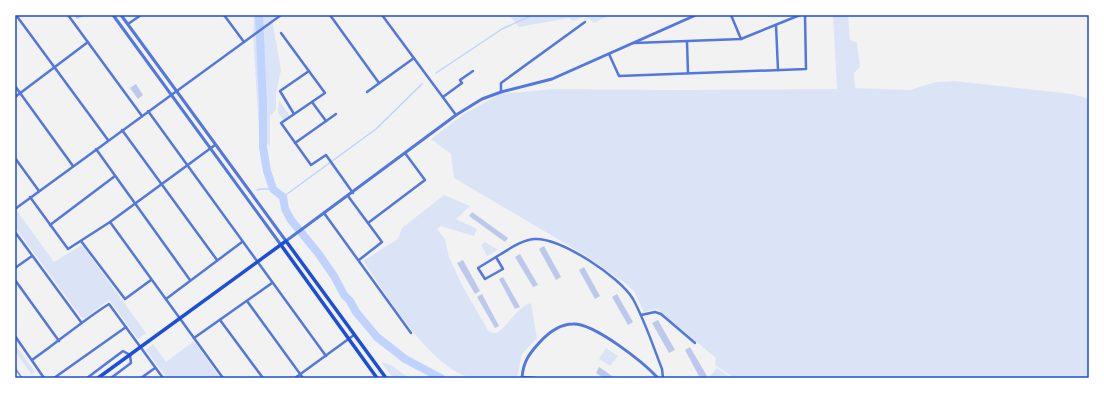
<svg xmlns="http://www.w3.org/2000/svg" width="1104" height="393" font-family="Roboto,sans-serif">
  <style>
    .green { fill: #dbe4f7 }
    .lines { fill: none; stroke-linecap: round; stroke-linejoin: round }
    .stream { stroke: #bfd3fe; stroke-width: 1.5 }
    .river { stroke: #bfd3fe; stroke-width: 8 }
    .building { fill: #bdc9ec }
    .minor { stroke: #5277de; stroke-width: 2.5 }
    .tertiary { stroke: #5277de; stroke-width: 3 }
    .secondary { stroke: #1d4ed8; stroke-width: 3.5 }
    .rail { stroke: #7290e2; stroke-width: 1.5 }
    .neatline { fill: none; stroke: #1d4ed8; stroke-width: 1.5 }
  </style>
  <rect width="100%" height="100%" fill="#f2f2f2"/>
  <g class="green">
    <path d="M254,15H278L272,19L281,70L276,94V110L270,116V147L259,131L253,34Z"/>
    <path d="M610,15L594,23L585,16L573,21L569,18L519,27L510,16Z"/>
    <path d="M833,15H848L850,40L857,43L860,67L854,73L855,88L910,90L936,82L954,81L1073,94L1089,99V378H734L715,365L716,358L657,309L644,312L634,291L625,283L583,254L454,178L451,154L431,139L464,114L500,94L554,89L673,90L837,89Z"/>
    <path d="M279,100L290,116L283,120L278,112Z"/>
    <path d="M444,195L470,206L456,219L477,229L474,236L441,226L437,229L445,239L449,257L462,285L489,332L496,333C510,325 515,308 531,303L537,338L522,354L517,378C503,378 488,380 474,378C432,372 387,295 363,261L398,239L402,228Z"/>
    <path d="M17,211L54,262L82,245L146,333L138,339L109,300L85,318L81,317L15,227V213Z"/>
    <path d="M485,242L498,250L487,256L481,245Z"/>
    <path d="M194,341L220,378H167L146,350L153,344L166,362Z"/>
    <path d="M15,344L35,372L31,374L15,351Z"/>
    <path d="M606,348L618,356L610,366L599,359Z"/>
    <path d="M381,362L391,365L409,378H393Z"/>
    <path d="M717,368L731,378H708Z"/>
  </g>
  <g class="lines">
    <g class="stream">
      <path d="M436,73L502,29L533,15"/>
      <path d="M257,190L261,189H273"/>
      <path d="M283,197L376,129L422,84"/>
    </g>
    <path class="river" d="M259,15L263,105V147L267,171L273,189L283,197L285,209L291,220L318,253L334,276L344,295L350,301L356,312L377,337L405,359L441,378"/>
  </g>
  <g class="building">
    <path d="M74,15H86L77,19Z"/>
    <path d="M136,84L143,95L138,99L130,88Z"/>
    <path d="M472,212L508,238L505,242L469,216Z"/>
    <path d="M544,246L561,277L556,280L539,249Z"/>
    <path d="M520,254L538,285L533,287L515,257Z"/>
    <path d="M463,260L480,291L475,294L457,263Z"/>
    <path d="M584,267L600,296L595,299L579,270Z"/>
    <path d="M503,277L520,307L515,309L499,279Z"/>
    <path d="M482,294L499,326L495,328L477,297Z"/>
    <path d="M617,294L633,322L628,325L612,297Z"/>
    <path d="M658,320L675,350L669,353L652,323Z"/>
    <path d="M690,347L707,376L704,378H700L685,350Z"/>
    <path d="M599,367L615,378H604L596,373Z"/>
  </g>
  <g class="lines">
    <g class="minor">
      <path d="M16,15L108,140"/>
      <path d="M68,15L142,116"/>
      <path d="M224,15L244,42"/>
      <path d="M330,15L379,83"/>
      <path d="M382,15L456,115"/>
      <path d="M731,15L741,39"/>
      <path d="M128,24L141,15"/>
      <path d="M776,25L778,70"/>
      <path d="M281,33L325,93L281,123L311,165L326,155L353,193"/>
      <path d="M687,42L688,73"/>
      <path d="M634,43L741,39L800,15"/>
      <path d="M609,54L619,76L806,69L805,15"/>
      <path d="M15,86L73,166"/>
      <path d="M367,92L414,58"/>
      <path d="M501,92V83L585,22"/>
      <path d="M15,97L88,42"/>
      <path d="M443,97L462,83L460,80L473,71"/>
      <path d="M312,102L326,121"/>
      <path d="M148,111L326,356"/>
      <path d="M294,114L280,91L309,71"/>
      <path d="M122,130L217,260"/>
      <path d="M295,143L336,114"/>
      <path d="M96,149L190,280"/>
      <path d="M15,158L39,191"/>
      <path d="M348,196L382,242L359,260"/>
      <path d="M30,197L68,249L110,222L215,145"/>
      <path d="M15,209L281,15"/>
      <path d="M324,213L411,333"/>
      <path d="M110,222L223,378"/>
      <path d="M368,223L425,180L405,153"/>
      <path d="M50,225L115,176"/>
      <path d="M15,232L81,322"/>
      <path d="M81,241L125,299L151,280"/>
      <path d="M496,257C508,250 521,240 534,239C560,237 620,277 633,299C645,321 653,346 662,369L663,378"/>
      <path d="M496,257L503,269L485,279L478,268Z"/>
      <path d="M15,268L32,256"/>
      <path d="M15,280L59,341"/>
      <path d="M166,299L242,242"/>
      <path d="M247,301L303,378"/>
      <path d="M641,315L655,312L661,314L695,343"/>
      <path d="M220,320L263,378"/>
      <path d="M15,336L44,378"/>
      <path d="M194,338L272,283"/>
      <path d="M32,360C58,342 82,321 109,304L163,378"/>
      <path d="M522,377L535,378"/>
      <path d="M54,378L126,327"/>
      <path d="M87,378L123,351L130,355L131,363L111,378"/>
      <path d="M141,378L155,368"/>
      <path d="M295,378L354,335"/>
    </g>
    <g class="tertiary">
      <path d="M113,15L281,245"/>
      <path d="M121,15L286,241L456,115L482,99L501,92L552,79L696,15"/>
      <path d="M522,378C523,362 529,354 539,343C548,333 559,324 573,324C594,323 643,362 658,378"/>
    </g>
    <g class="secondary">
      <path d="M281,245L377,378"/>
      <path d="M98,378L286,241L386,378"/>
    </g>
    <path class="rail" d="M15,368L22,378"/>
  </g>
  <rect width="1104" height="393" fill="none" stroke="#ffffff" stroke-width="32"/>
  <rect x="16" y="16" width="1072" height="361" class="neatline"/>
</svg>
